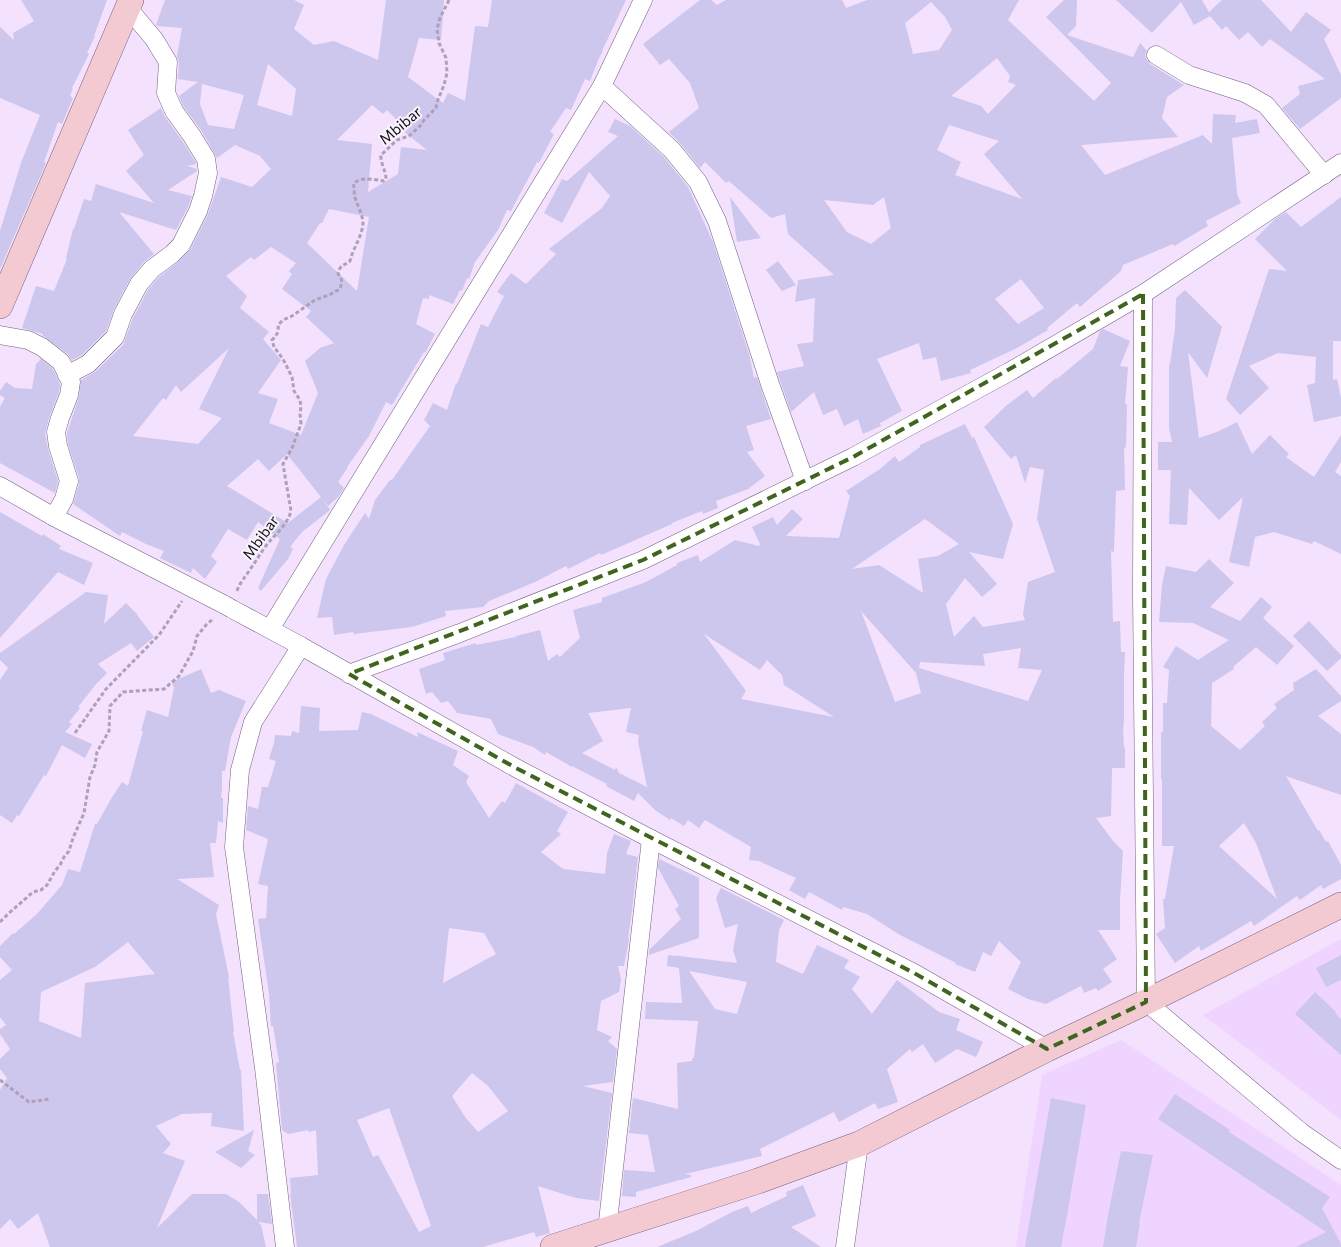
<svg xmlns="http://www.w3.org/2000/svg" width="1341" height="1247" font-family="Commissioner,sans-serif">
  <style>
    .built { fill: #efd4ff }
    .building { fill: #cdc6ed; fill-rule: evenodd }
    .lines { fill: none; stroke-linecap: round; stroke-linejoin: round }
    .street-casing { stroke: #735f7f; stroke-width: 19 }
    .secondary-casing { stroke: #735f7f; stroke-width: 26 }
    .path { stroke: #afa0b8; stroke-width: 3; stroke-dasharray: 4 2.5; stroke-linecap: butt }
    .street { stroke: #fff; stroke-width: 18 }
    .secondary { stroke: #f4cad2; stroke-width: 25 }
    .street-bridge-casing { stroke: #735f7f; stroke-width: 19; stroke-linecap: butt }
    .street-bridge { stroke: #fff; stroke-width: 18 }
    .marked { fill: none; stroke: #3e641e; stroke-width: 4; stroke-dasharray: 10 6; stroke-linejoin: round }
    .labels { text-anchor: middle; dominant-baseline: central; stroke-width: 4; stroke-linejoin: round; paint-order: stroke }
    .street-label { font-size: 15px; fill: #170f1b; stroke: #f9f4fb }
  </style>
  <rect width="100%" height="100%" fill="#f3e1fe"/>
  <g class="built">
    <path d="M1341,939V1120L1203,1015Z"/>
    <path d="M1121,1040L1341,1185V1247H1016L1042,1075Z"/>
  </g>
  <g class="building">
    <path d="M21,0H107L94,36H95L87,53L89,54L72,88H73L70,96L73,98L62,124L58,122L44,162L46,163L0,269V231L21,163L40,115L0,98V27L14,40L13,33L34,21Z"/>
    <path d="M165,0H294L304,5L294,29L314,45L334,41L378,60L386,0H444L441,40L419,38L408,77L443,103L448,93L465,101L475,26L488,27L492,0H626L602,51H603L599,58L590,81L585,79L571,110L566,108L550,132L554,134L539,163L537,162L511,211L507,210L498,230L475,262L469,279L467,278L462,291L460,290L453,304L429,295V299L423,298L416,324L435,334L425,353L424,352L392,405L386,402L369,436L347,467H348L338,482L344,488L338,497L328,506L287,454L269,471L258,459L227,486L288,523L321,497L330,510L302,532L290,547L293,549L288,559L261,591L258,588L280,539L258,522L247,540L228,529L211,556L217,562L205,579L193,568L191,573L160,558L164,551L146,544L122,532L120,536L73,504L79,484V478L68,444L67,433L79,397L81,380L95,372L123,345L133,318L148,290L159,277L178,262L190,250L208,214L221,177L252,187L271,169L260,156L235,145L217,158L201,130L183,106L179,96L198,82L178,79L179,63L177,56L182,28L157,26L156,25ZM268,64L296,89L292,116L257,105ZM202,84L244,95L234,129L208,125L200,104ZM372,105L383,114L387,110L404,127L403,131L427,150L401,147L398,174L368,192L372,144L337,140ZM329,209L369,217L357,291L307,243L320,223H322ZM271,247L296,263L289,271L292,274L282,289L311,311L306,317L334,343L320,348L305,361L318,393L301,435L269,423L278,399L258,393L281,360L263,339L269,332L240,308L247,296L226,276L251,257L254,260ZM229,348L199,409L222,418L198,444L133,436L163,398L166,400L176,385L181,392Z"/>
    <path d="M700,0H711L717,5L726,0H842L846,8L867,0H1019L1008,20L1094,101L1111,83L1046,17L1064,0H1077L1076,26L1067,35L1133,57L1140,43L1147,51L1145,55L1147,60L1150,64L1184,85L1167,97L1162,118L1178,137L1081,145L1105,175L1203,135L1212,144L1213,114L1236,115L1235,123L1257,119L1260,133L1232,138L1237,194L1241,203L1206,221L1208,226L1174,246L1173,244L1123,265L1121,271L1080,307L1077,303L1047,328L1048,330L1015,349L970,370L971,373L941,381L936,357L923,360L919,343L877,359L902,411L880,423L881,426L863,434L858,419L844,426L837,409L823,415L814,392L791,412L777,372L804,366L797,344L813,342L815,298L795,302L798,280L834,275L788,234L785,214L771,218L729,181L726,183L705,162L700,168L680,143L669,132L699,108L690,83L669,59L660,65L643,44ZM931,2L945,17L952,30L939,50L913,54L905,23ZM997,58L1010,76L1008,82L1016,85L988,114L981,106L951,96ZM949,125L999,141L984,154L1022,199L955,175L961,162L937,150ZM884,197L891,228L871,244L847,232L824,200L873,205ZM1021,279L1044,308L1018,324L995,299Z"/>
    <path d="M1116,0H1202L1209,12L1222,0H1261L1291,32L1306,12L1331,30L1324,39L1341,75V98L1300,129L1282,108L1300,94L1298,86L1325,79L1270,39L1262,47L1248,32L1239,40L1226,26L1222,30L1210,16L1194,25L1181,2L1152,33Z"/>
    <path d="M161,108L165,117L183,142L196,163V164L187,166L197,169V171L168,190L192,196L188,207L176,230L119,212L154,254L144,262L130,279L114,309L106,331L82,355L72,360L68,354L42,335L43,334L22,328L36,286L54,291L67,259L66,258L73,229H74L84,199L91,201L96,184L154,203L126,171L144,155L128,130Z"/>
    <path d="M615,119L630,126L664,157L688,187L713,242L749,354L754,378L757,377L771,419L746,426L754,450L747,452L765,476L748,489L716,501L718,508L703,514L702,511L672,523V524L601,555L600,553L568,569L566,566L535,582L489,601L483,607L445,611L446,616L412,627L354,634L353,632L334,635L332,617L317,618L326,579L344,545L365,513L369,519L375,500L390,480H392L430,426L424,420L433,403L447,410L456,383L457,384L481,324L488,327L504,296L497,292L511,273L526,284L556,254L549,249L602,208L610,196L589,172L562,223L544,213L562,179L567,181L618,136L608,132Z"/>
    <path d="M730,197L761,238L737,242Z"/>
    <path d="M1341,197V341H1333V380L1337,379L1341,398V416L1314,422L1307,385L1315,383L1316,357L1278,353L1249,366L1269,388L1240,415L1226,399L1269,269L1287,271L1255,239L1275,219L1286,212L1301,227Z"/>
    <path d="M778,261L796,285L782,291L766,270Z"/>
    <path d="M1185,290L1222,327L1207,378L1188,352L1199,438L1217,432L1237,422L1252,454L1270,435L1289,454L1286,457L1314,477L1341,435V462L1335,472L1341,476V554L1314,541L1312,544L1274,532L1255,537L1249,567L1229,562L1243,497L1219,520L1189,488L1187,525L1169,524L1171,470H1158V442H1172L1169,428V364H1170L1175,329L1176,298Z"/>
    <path d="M1103,329L1130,341L1120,366L1128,367L1125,404H1127L1126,447L1124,448L1125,490L1116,491L1114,552L1111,551L1113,622L1120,621L1121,652H1125L1124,674V721L1123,729L1124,748H1125V768H1112L1111,816L1096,818L1114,842L1123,851L1120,900V930H1098L1117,959L1103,969L1112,982L1098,991L1096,988L1084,993L1081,986L1046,1004L1028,999L1008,989L1021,962L999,941L991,956L983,952L975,972L955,964L956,963L900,935L867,914L843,907L842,910L809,892L805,899L789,890L796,878L759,861L749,860L751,847L705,820L699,828L688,820L684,826L671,818L670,820L655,810L638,793L634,801L606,786L607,784L572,766V767L546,752L545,755L533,747L498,734L491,719L457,713L448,701L441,703L432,692L426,694L419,669L445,660L443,653L476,643V645L516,637V636L540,630L548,661L557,654L560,657L580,638L573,610L602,602V598L646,582L677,565V563L698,555L700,562L735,540L759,546L760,544L752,527L773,517L777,525L792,509L803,519L786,536L839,538L850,496L846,491L880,469L895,456L899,462L920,447V445L965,424L972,438L974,437L1013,524L1003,559L969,552L997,584L982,597L965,578L946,604L954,637L974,616L983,627L1025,620L1023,614L1028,582L1055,572L1037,519L1044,470L1030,467L1025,483L1016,455L1011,459L984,427L1007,405L1027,390L1033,398L1056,378L1057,379L1093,349L1100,331ZM925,519L959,544L938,556L918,559L923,593L879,565L852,569ZM861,611L916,673L921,693L895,702ZM704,634L760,670L767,660L782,675L784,685L834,717L741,699L746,691ZM1021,648L1018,668L1042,670L1028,701L919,668L920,662L985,666L983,654ZM631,708L626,732L639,735L638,741L647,787L619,773L616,767L615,770L582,753L603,741L588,713Z"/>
    <path d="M41,359L53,369L60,384L59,392L50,415L45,433L48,449L58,481L55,493L0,463V407L5,398L0,395V391L6,382L15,388L32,389L36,364Z"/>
    <path d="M0,512L42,536L43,534L61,546L59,549L93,563L84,585L58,572L0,638Z"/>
    <path d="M1209,559L1234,583L1210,607L1240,621L1261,597L1272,607L1263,618L1294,646L1277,665L1256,647L1233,667L1234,669L1212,683L1211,726L1240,750L1265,726L1262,722L1277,708L1274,704L1294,690L1293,683L1316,669L1341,696V701L1318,716L1341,734V795L1286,776L1318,831L1319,830L1326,842L1328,841L1341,865V879L1323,889L1321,885L1300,900L1297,896L1254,926L1251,921L1201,951L1199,946L1175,963L1156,934L1165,928L1163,899H1165L1174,846H1162V779H1161V732H1163V703H1167L1169,670L1163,667L1176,646L1198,660L1229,640L1193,623L1159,622L1162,585L1166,566L1196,572ZM1244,823L1256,843L1277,899L1219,846Z"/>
    <path d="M86,592L108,595L104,624L126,603L138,615H137L154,637L137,651L131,643L98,664L107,673L97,683L78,707L80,708L69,722L72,724L65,732L92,744L85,758L62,745L46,776L44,775L19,816L17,815L12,823L0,815V680L8,668L0,660V653Z"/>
    <path d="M1309,621L1341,655V658L1327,671L1293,636Z"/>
    <path d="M201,669L211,693L219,690L246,701L231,737L225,771H222V788L221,798H223V823L218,821L216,843H210L214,877L177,879L219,905L216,914L229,977H228L234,1032H233L240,1070H241L244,1131L211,1126L212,1113L182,1114L156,1126L171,1144L163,1153L185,1161L157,1228L192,1194H226L239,1202L257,1220V1194H268L272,1224L258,1222L261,1225L266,1247H50L38,1213L18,1229L10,1219L0,1229V1090L7,1078L0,1069V1059L10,1049L0,1034V1029L6,1025L0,1017V980L12,970L0,957V946L13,933L14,934L37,914L62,885L68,869L80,872L95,824H97L111,799L122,782L128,786L143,731H141L147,710L168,717L174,688L172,682ZM128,942L155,974L85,983L81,1038L39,1021L41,992L95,967Z"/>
    <path d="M301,706L320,708L319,731L358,730L362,712L371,714L418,737L417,732L458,751L453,765L469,776L466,782L489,818L502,801L505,803L516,783L568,812L557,831L561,834L541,852L563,869L605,874L607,853L614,834L631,841L626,854L638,857L632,911L628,938H629L628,945L624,966H618L621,979L619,992L601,1001L597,1030L612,1037L608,1041L617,1049L613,1082L583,1086L612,1093L599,1201L576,1198L538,1186L550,1233L536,1237L534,1232L483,1247H297L290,1194H291L290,1178L318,1175L316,1130L309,1132L308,1130L288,1134L282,1130L276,1063L279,1062L273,1026H271L269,994L258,919L266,918L268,886L258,884L268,839L246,830L248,806L258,809L262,787H268L276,761L269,759L274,743L275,735L291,736L292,731L299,733ZM449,928L484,933L496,954L443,983ZM472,1073L488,1086L508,1111L478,1132L465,1117L452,1096ZM389,1108L431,1226L419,1232L378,1155L373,1157L357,1120Z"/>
    <path d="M659,859L699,878V938L649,955V950L681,919L675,909L679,906L658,868Z"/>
    <path d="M721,888L784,920L779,930L776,962L803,974L817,945L849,960L844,968L860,977L852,989L872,1014L897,980L939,1012L960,1019L956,1030L983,1042L976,1057L957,1049L935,1063L923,1044L912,1052L910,1049L887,1069L898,1102L878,1109L875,1103L839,1122L834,1112L760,1149L762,1156L685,1174L691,1175V1177L636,1192V1197L622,1196L624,1170L655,1172L648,1135L629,1133L633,1098L678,1109L677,1063L692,1061V1058H694L698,1021L645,1019L646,1002L682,1003L679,968L667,966L668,955L678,956L677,954L679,956L737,963L733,950L738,924L725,928L716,898ZM689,971L747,982L737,1014L715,1009Z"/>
    <path d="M1341,955V980L1326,987L1316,968Z"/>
    <path d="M1315,992L1336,1012L1335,1013L1341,1019V1055L1295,1014Z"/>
    <path d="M1175,1094L1230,1130L1229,1132L1330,1197L1322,1208L1341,1244V1247H1296L1326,1232L1158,1119Z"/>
    <path d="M1051,1098L1086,1105L1068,1210L1061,1247H1025Z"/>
    <path d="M254,1130L248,1151L255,1155L241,1168L215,1152Z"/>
    <path d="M1121,1151L1153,1155L1139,1223H1140L1136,1247H1103L1108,1215Z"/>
    <path d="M803,1185L816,1216L791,1227L821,1247H657L696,1231L732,1212L748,1206L751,1213L787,1196L786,1192Z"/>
  </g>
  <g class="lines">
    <g class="street-casing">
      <g id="street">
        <path d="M1156,55L1189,75L1245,93L1266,105L1324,175"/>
        <path d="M602,86L672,150L698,182L717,221L770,384L805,481"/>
        <path d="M1143,294L1142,594L1146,1002L1301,1132L1341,1160"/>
        <path d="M0,335L28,340L42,347L61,362L71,382L69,395L60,418L56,432L58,446L69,481L64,499L54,517"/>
        <path d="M67,375L88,364L115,337L123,314L139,284L152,269L172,254L181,245L198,211L203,196L206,182L208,173L206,159L192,136L174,111L166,93L168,62L154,39L128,8"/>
        <path d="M0,486L54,517L225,605"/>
        <path d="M232,609L301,646L516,768L651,839L914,973L1047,1049"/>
        <path d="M270,629L602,86L643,0"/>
        <path d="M349,674L460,633L643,560L853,457L1009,372L1143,294L1341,163"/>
        <path d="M607,1230L651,839"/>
        <path d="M285,1247L264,1068L234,847L240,770L253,722L301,646"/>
        <path d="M845,1247L859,1144"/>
      </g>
    </g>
    <g class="secondary-casing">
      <g id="secondary">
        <path d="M0,306L131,0"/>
        <path d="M553,1247L758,1181L859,1144L1047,1049L1146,1002L1341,905"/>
      </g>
    </g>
    <g class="path">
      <path d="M237,591C240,582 246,576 251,568C257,560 262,550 269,542C277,533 288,523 291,511L283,464L292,448L301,424L300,414L301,407L300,400L294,391L292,377L283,359L274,347L272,340C277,335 279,332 278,325L283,320L292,316L315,300L329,295L340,289C342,282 343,280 338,274C340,264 344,266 350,261C353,248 363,235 363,222C363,217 356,201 354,195C355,190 353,187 354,183C361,177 374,179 383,181L386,179C386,171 380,162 381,155L397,140L409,136L420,126L424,120L436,108L437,102L444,85L447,73L446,58L439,43L437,29L440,18L449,0"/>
      <path d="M75,733L106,689L159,635L182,601"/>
      <path d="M0,922L8,914L33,892L41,890L47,885L55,871L60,865L64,857L69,851L73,838L84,813L90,777L95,765L97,752L109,731L110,706L123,692L164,689L179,676L193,651L197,636L206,625L214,618"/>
      <path d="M0,1080L29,1102L50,1099"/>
    </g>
    <use href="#street" class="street"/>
    <use href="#secondary" class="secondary"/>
    <g class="street-bridge-casing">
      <path id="street-bridge" d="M225,605L232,609"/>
    </g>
    <use href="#street-bridge" class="street-bridge"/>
  </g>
  <path class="marked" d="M1143,294L1146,1002L1047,1049L914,973L516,768L349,674L643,560L853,457Z"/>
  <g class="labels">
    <g class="street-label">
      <text transform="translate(400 125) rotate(-40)">Mbibar</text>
      <text transform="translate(260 537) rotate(-54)">Mbibar</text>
    </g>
  </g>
</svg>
